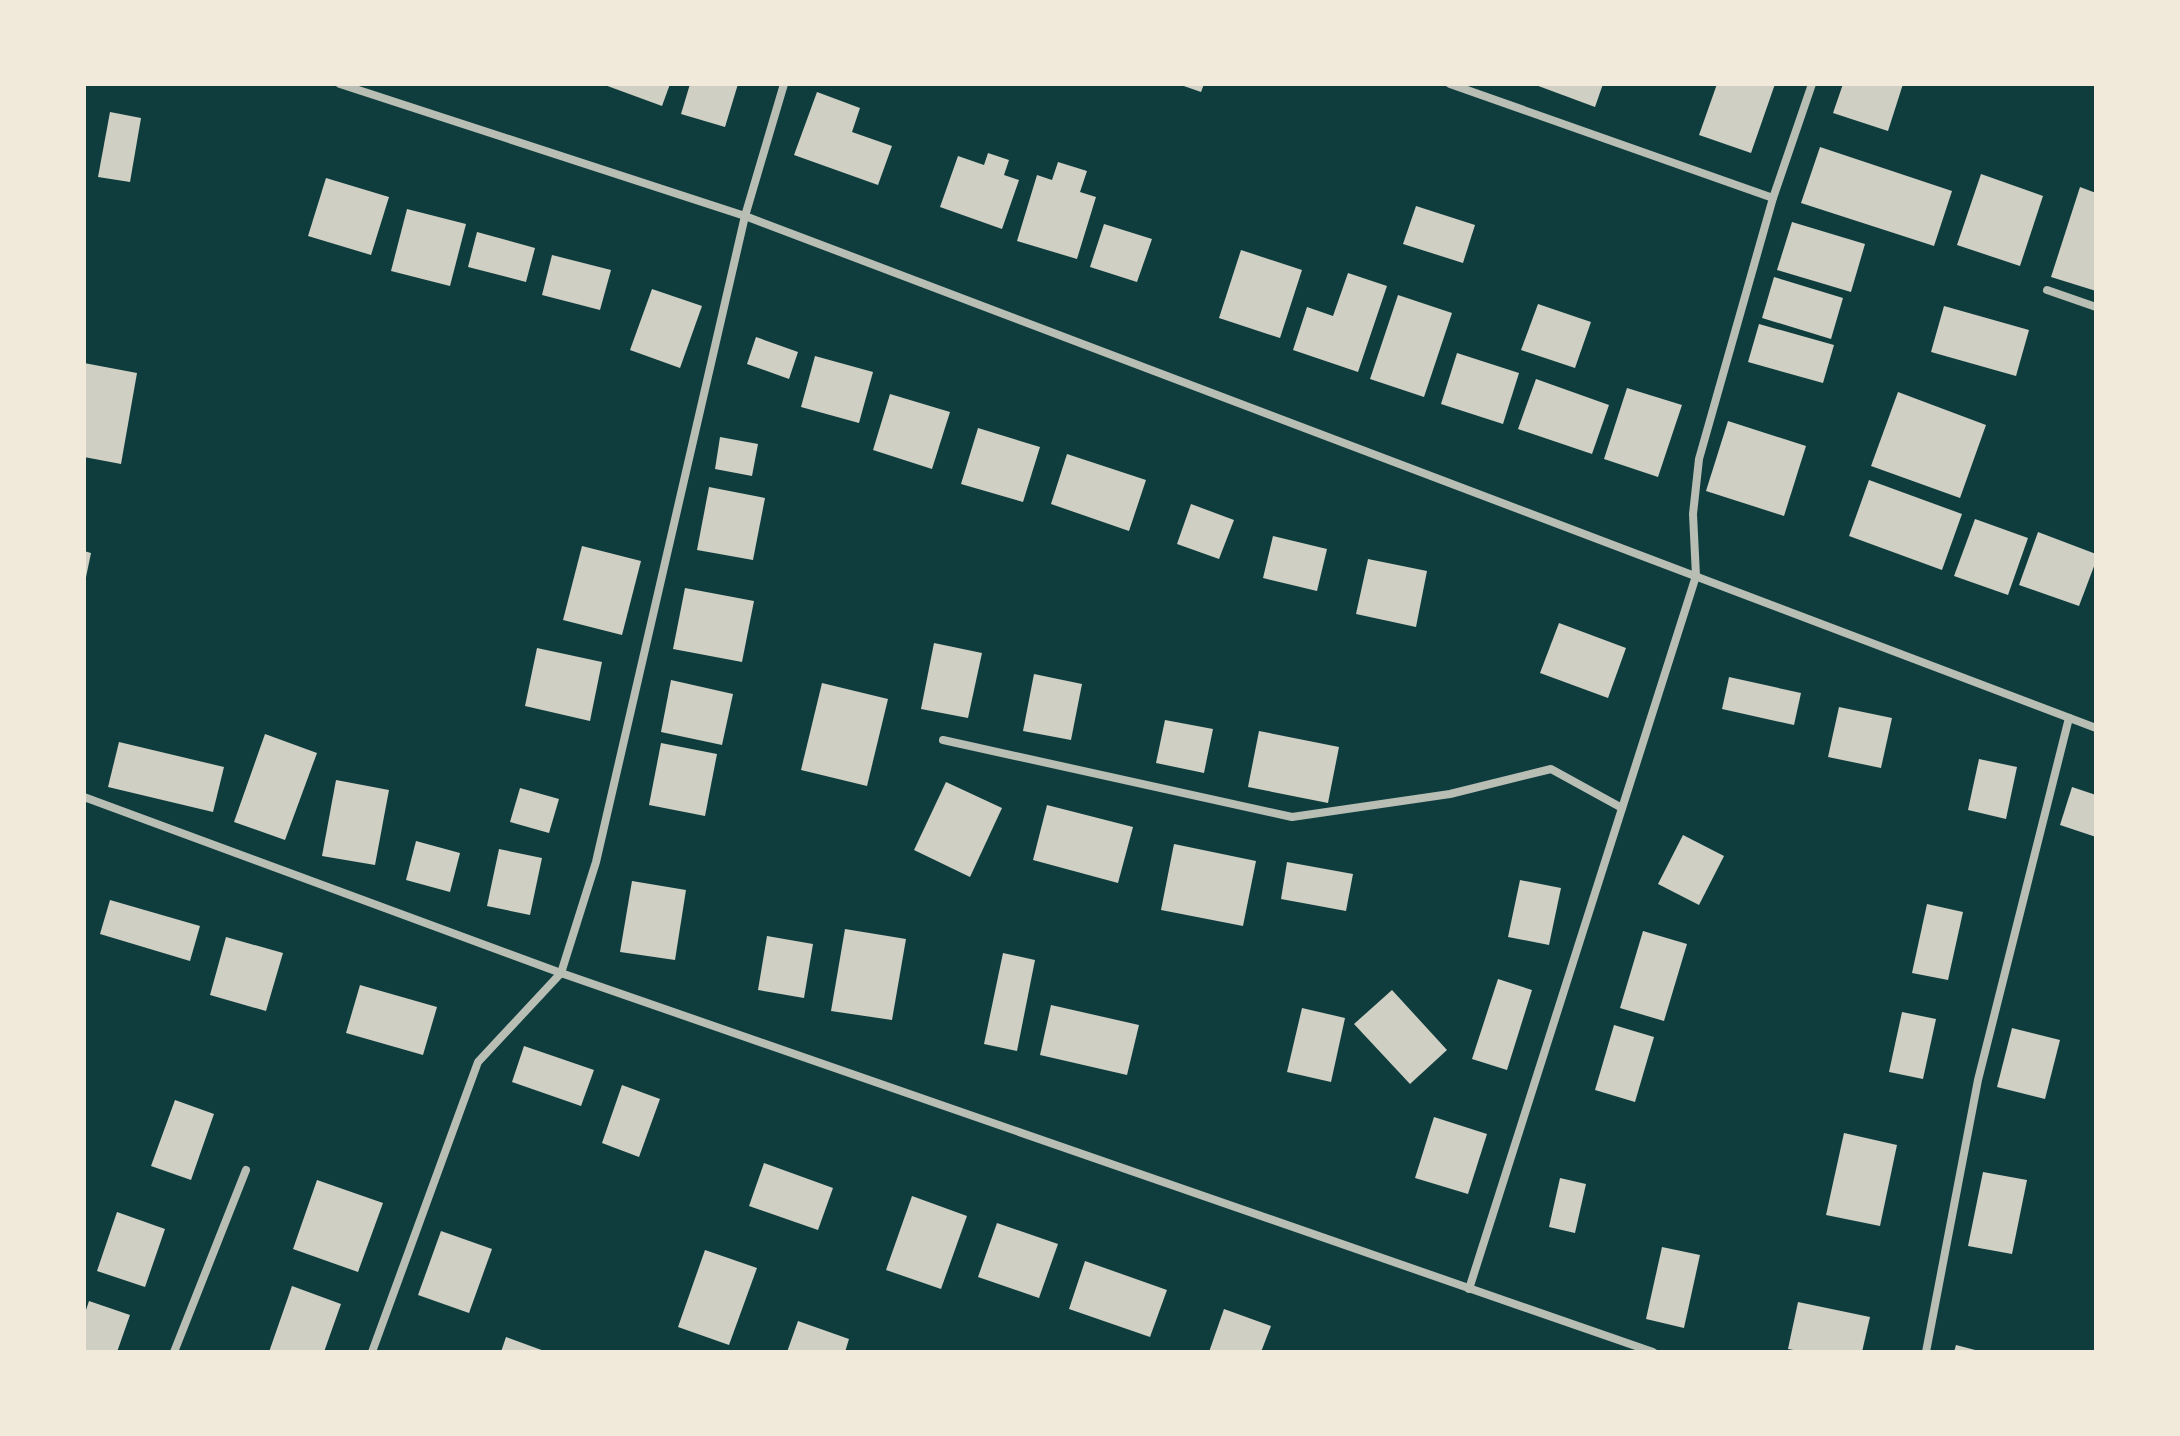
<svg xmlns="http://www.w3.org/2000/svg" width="2180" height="1436" font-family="Rubik,sans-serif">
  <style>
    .building { fill: #cfcfc3 }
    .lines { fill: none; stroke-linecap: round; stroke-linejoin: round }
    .minor { stroke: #b8beb3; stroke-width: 8 }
  </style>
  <rect width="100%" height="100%" fill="#0f3d3e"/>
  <g class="building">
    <path d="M602,84H670L662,106Z"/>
    <path d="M690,84H738L725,127L681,114Z"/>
    <path d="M1178,84H1204L1201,92Z"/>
    <path d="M1533,84H1603L1595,107Z"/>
    <path d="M1717,84H1775L1751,153L1699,135Z"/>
    <path d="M1843,84H1903L1888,131L1833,113Z"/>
    <path d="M817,92L860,108L852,132L892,146L878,185L794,155Z"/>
    <path d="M110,112L141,118L130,182L98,177Z"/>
    <path d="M1820,147L1952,191L1934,246L1801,203Z"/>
    <path d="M988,153L1009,160L1004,175L1019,180L1002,229L940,207L958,156L984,165Z"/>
    <path d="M1058,162L1087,171L1080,192L1096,197L1077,259L1017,241L1037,175L1052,180Z"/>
    <path d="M1981,174L2043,196L2020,266L1957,245Z"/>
    <path d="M326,178L389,197L371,255L308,236Z"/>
    <path d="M2080,187L2096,193V291L2051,277Z"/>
    <path d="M1416,206L1475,225L1463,263L1403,244Z"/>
    <path d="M407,209L466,224L450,286L391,271Z"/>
    <path d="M1792,222L1865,244L1851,292L1777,270Z"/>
    <path d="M1104,224L1152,239L1137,282L1090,267Z"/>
    <path d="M477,232L535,248L526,282L468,267Z"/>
    <path d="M1241,250L1302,270L1280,338L1219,318Z"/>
    <path d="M552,255L611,270L600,310L542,295Z"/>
    <path d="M1348,273L1387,286L1358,372L1293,350L1307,307L1333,316Z"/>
    <path d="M1774,277L1843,298L1831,339L1762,318Z"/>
    <path d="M652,289L702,306L680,368L630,350Z"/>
    <path d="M1398,295L1452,313L1424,397L1370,379Z"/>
    <path d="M1538,304L1591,322L1575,368L1521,350Z"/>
    <path d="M1944,306L2029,330L2016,376L1931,352Z"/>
    <path d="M1759,324L1834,345L1823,383L1748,362Z"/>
    <path d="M756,337L798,352L789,379L747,364Z"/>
    <path d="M1457,353L1519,373L1503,424L1441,404Z"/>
    <path d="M815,356L873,372L859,423L801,407Z"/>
    <path d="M84,363L137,373L121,464L84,457Z"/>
    <path d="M1536,379L1609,405L1592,454L1518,429Z"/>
    <path d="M1627,388L1682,405L1658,477L1604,459Z"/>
    <path d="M1898,392L1986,425L1960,498L1871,466Z"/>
    <path d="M890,394L950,412L932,469L873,450Z"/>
    <path d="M1728,421L1806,446L1784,516L1706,491Z"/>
    <path d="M978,428L1040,447L1023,502L961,484Z"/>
    <path d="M720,437L758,444L752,476L715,469Z"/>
    <path d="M1067,454L1146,480L1129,531L1051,504Z"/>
    <path d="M1869,480L1962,514L1942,570L1849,536Z"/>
    <path d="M709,487L765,498L753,560L697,550Z"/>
    <path d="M1191,504L1234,520L1219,559L1177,544Z"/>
    <path d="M1975,519L2028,538L2008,595L1954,576Z"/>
    <path d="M2038,532L2096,554V561L2079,606L2019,585Z"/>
    <path d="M1273,536L1327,549L1317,591L1263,578Z"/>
    <path d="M582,546L641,561L622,635L563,620Z"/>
    <path d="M84,551L91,553L85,582H84Z"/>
    <path d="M1368,559L1427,571L1416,627L1356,614Z"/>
    <path d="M685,588L754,601L742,662L673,649Z"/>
    <path d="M1559,623L1626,648L1608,698L1540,673Z"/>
    <path d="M934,643L982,653L968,718L921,709Z"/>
    <path d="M537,648L602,662L590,721L525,706Z"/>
    <path d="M1034,674L1082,684L1071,740L1023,731Z"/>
    <path d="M1729,677L1801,693L1794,725L1722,709Z"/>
    <path d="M671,680L733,694L722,745L661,732Z"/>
    <path d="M822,683L888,699L867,786L801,770Z"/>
    <path d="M1839,707L1892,718L1881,768L1828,757Z"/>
    <path d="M1165,720L1213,729L1204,773L1156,763Z"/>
    <path d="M1259,731L1339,747L1328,803L1248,787Z"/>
    <path d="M265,734L317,753L285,840L234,822Z"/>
    <path d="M119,742L224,767L213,812L108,787Z"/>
    <path d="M661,743L717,754L705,816L649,805Z"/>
    <path d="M1979,759L2017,767L2006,819L1968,810Z"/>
    <path d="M336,780L389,790L375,865L322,856Z"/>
    <path d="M946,782L1002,808L970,877L914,850Z"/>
    <path d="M2072,787L2096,795V837L2060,825Z"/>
    <path d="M520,788L559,799L549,833L510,822Z"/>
    <path d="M1047,805L1133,827L1118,883L1033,860Z"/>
    <path d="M1683,835L1724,856L1699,905L1658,884Z"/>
    <path d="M416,841L460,853L450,892L406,880Z"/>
    <path d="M1174,844L1256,861L1243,926L1161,910Z"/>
    <path d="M499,849L542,858L530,915L487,906Z"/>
    <path d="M1287,862L1353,874L1346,911L1281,899Z"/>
    <path d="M1520,880L1561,888L1549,945L1508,937Z"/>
    <path d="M632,881L686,890L675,960L620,952Z"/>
    <path d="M110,900L200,926L190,961L100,934Z"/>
    <path d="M1927,904L1963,912L1948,980L1912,973Z"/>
    <path d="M845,929L906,939L892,1020L831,1011Z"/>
    <path d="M1643,931L1687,944L1664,1021L1620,1008Z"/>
    <path d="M767,936L813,944L804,998L758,990Z"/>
    <path d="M226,937L283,953L266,1011L210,995Z"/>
    <path d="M1003,953L1035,960L1017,1051L984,1044Z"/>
    <path d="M1498,979L1532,990L1507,1070L1472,1059Z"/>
    <path d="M360,985L437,1007L423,1055L346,1033Z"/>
    <path d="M1392,990L1447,1050L1410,1084L1354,1024Z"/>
    <path d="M1051,1005L1139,1025L1127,1075L1040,1055Z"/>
    <path d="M1302,1008L1345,1018L1331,1082L1287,1072Z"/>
    <path d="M1902,1012L1936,1019L1923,1079L1889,1072Z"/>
    <path d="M1614,1025L1654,1037L1635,1102L1595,1090Z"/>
    <path d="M2012,1028L2060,1040L2045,1099L1997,1087Z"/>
    <path d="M524,1046L594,1070L581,1106L512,1082Z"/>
    <path d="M622,1085L660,1099L639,1157L602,1143Z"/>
    <path d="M175,1100L214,1114L191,1180L151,1166Z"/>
    <path d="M1434,1117L1487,1134L1468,1194L1415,1178Z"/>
    <path d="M1844,1133L1897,1145L1880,1226L1826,1215Z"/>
    <path d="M764,1163L833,1188L818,1230L749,1206Z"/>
    <path d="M1983,1172L2027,1180L2012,1254L1968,1246Z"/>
    <path d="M1560,1178L1586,1184L1575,1233L1549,1227Z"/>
    <path d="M317,1180L383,1203L358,1272L293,1249Z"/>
    <path d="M912,1196L967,1216L941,1289L886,1270Z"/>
    <path d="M117,1212L165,1229L145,1287L97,1271Z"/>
    <path d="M997,1223L1058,1244L1039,1298L978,1277Z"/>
    <path d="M441,1231L492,1249L469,1313L418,1295Z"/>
    <path d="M1662,1247L1700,1255L1684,1328L1646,1319Z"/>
    <path d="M705,1250L757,1268L729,1345L678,1327Z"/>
    <path d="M1085,1261L1167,1290L1150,1337L1069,1309Z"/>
    <path d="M292,1286L341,1304L324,1352H269Z"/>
    <path d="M89,1301L130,1315L117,1352H84V1316Z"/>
    <path d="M1798,1302L1870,1317L1862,1352H1804L1788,1349Z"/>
    <path d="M1224,1309L1271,1326L1261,1352H1209Z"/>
    <path d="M798,1321L849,1339L845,1352H787Z"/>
    <path d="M506,1337L547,1352H501Z"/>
    <path d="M1956,1345L1979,1351V1352H1954Z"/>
  </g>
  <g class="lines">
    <g class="minor">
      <path d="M340,84L745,216L2096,728"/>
      <path d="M1450,84L1773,198"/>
      <path d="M2047,290L2096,307"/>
      <path d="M943,740L1292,817L1450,794L1551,769L1622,808"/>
      <path d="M84,797L561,973L1653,1352"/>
      <path d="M1469,1289L1696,576L1693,514L1699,459L1773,198L1812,84"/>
      <path d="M174,1352L246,1170"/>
      <path d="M372,1352L478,1062L561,973L596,862L745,216L784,84"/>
      <path d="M1926,1352L1978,1080L2069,718"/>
    </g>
  </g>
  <rect width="2180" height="1436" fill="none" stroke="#f1e9da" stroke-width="172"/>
</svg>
